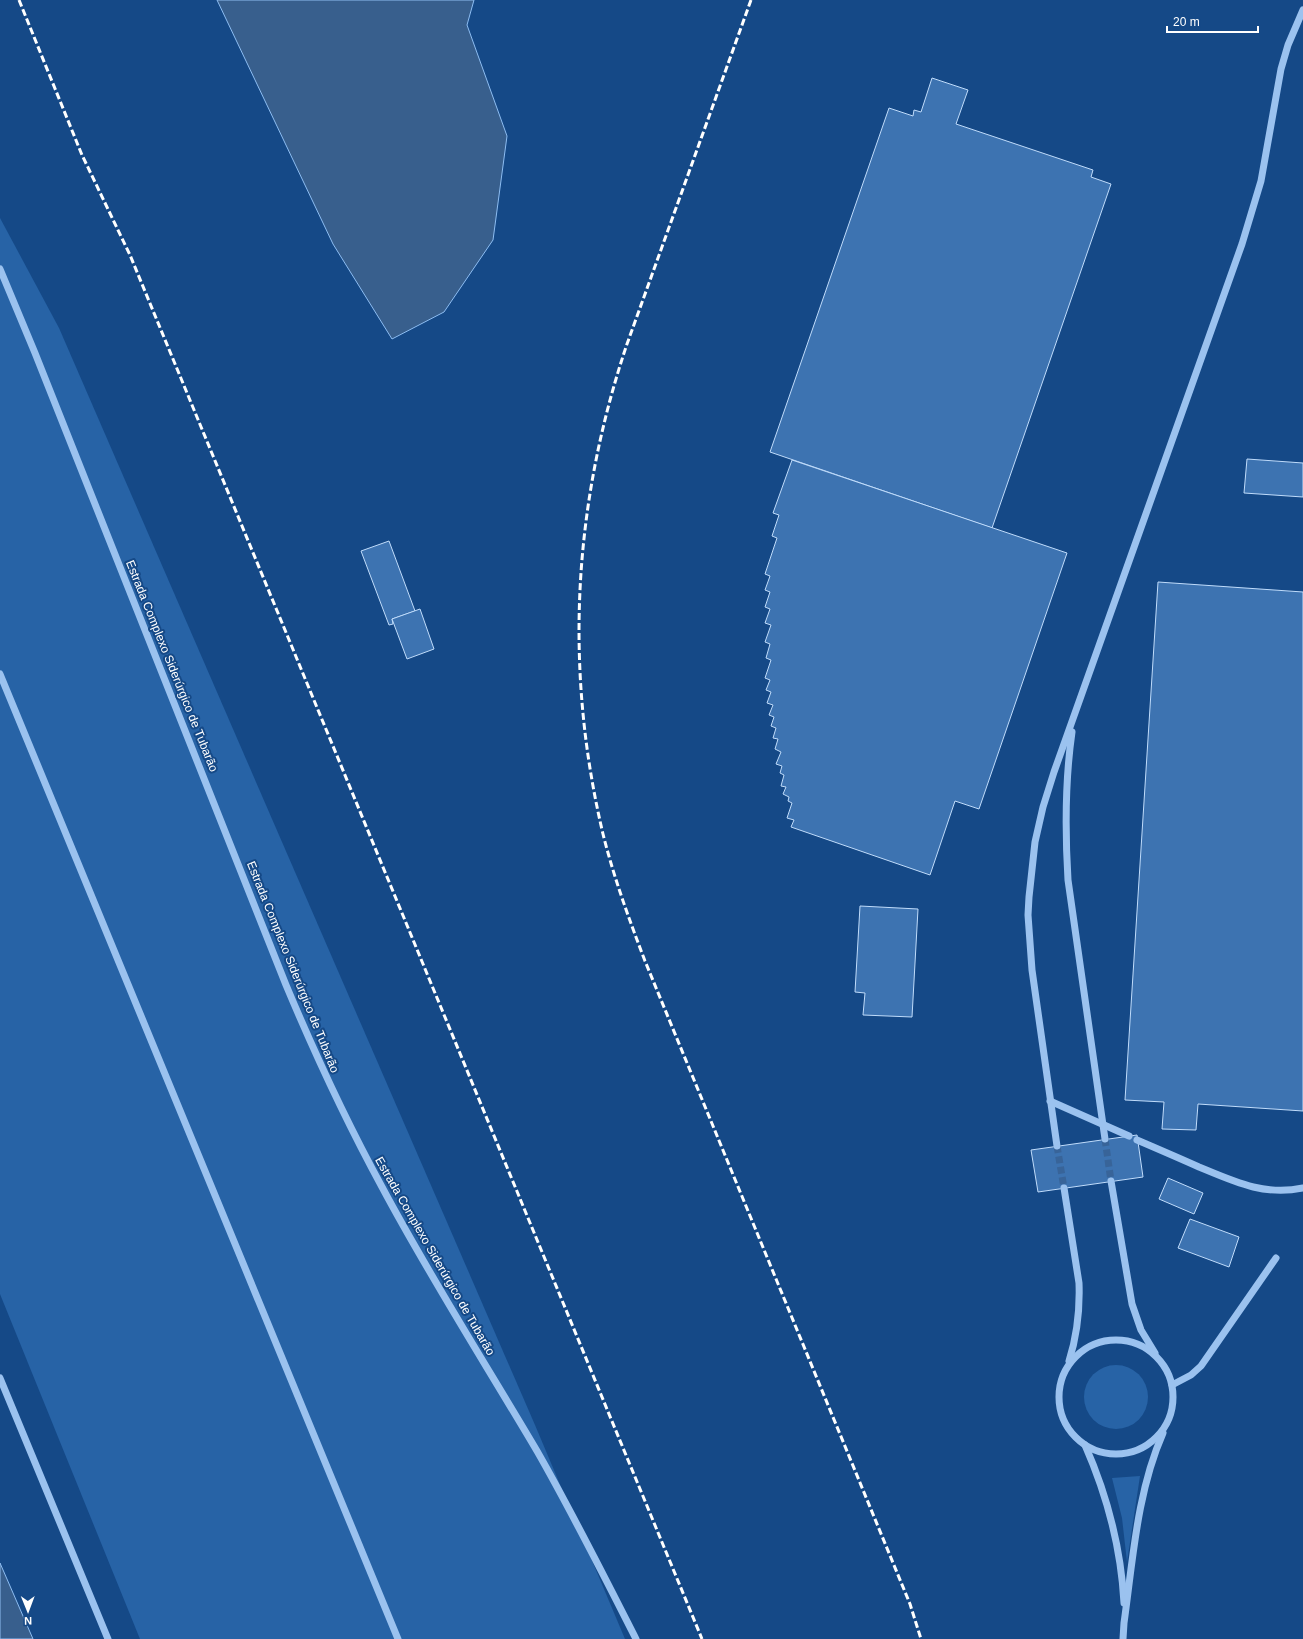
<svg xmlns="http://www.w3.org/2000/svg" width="1303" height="1639" font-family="Helvetica,sans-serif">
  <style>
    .green { fill: #2763a6 }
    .water { fill: #385f8d; stroke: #8dbdf2 }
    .building { fill: #3d73b1; stroke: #c0dcfb }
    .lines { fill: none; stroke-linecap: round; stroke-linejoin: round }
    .minor-tunnel { stroke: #386499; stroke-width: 7; stroke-dasharray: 7 3.5; stroke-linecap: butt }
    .minor { stroke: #9bc2ef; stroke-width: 7 }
    .rail { stroke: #fff; stroke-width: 3; stroke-dasharray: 7 3; stroke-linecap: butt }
    .labels { text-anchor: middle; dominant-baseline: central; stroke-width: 4; stroke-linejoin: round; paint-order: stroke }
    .street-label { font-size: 12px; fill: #fff; stroke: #154987 }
  </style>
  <rect width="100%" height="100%" fill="#154987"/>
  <g class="green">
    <path d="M0,218L59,328L535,1425L625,1639H140L0,1294Z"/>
    <circle cx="1116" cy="1397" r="32"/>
    <path d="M1140,1476L1127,1562L1122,1518L1112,1478Z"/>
  </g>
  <g class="water">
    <path d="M217,0H474L467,25L507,136L493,240L444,312L392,339L333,244Z"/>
    <path d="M0,1563L33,1639H0Z"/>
  </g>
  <g class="building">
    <path d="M932,78L968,90L956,124L1093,170L1091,177L1111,184L992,528L770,452L889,108L913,116L914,110L921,112Z"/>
    <path d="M1247,459L1303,463V497L1244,493Z"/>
    <path d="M792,460L1067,553L979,809L955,801L930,875L791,827L794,820L787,818L792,803L788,801L789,797L783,794L786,787L781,786L784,775L780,773L782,766L776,764L781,752L775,749L778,739L773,738L776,728L771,726L774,717L769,715L773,705L767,703L771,692L766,690L770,680L765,678L771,660L766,658L770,644L765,642L771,625L765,623L770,609L765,607L770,592L765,590L770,576L765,574L777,538L772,536L779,515L773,513Z"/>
    <path d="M389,541L415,611L392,619L393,624L389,625L361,551Z"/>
    <path d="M1158,582L1303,592V1111L1198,1104L1196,1130L1162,1129L1164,1102L1125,1100Z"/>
    <path d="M420,609L434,649L407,659L392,619Z"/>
    <path d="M860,906L918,909L912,1017L863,1015L865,993L855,992Z"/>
    <path d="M1137,1135L1143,1177L1038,1192L1031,1150Z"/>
    <path d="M1168,1178L1203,1193L1194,1214L1159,1199Z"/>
    <path d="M1190,1219L1239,1237L1229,1267L1178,1248Z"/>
  </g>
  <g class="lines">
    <g class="minor-tunnel">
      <path d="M1105,1139L1111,1181"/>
      <path d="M1057,1146L1064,1188"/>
    </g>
    <g class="minor">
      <path d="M0,269L35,353L286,985C315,1054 346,1121 382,1187C430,1277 485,1363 537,1451C572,1512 604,1576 636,1639"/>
      <path d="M0,674L398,1639"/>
      <path d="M1072,732C1065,781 1065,831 1068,880L1105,1139"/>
      <path d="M1050,1101L1129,1136"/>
      <path d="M1137,1140C1158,1149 1179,1158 1199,1167C1235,1182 1264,1196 1303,1188"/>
      <path d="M1057,1146L1032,970L1028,915L1029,897L1035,842L1043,807L1054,772L1242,244L1261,181L1281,69L1288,45L1303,10"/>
      <path d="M1111,1181L1132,1304L1141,1330L1155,1353"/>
      <path d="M1064,1188L1079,1283C1080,1310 1077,1336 1069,1361"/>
      <circle cx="1116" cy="1397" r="57"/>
      <path d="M0,1378L108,1639"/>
      <path d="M1172,1385L1191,1375L1201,1366L1276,1258"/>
      <path d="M1085,1445C1107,1495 1121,1548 1124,1603"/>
      <path d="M1123,1639L1124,1623C1133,1559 1137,1492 1163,1433"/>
    </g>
    <g class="rail">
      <path d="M19,0L82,155L130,255L702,1639"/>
      <path d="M751,0L627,344C573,505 564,669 603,834C614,878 629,919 645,961L910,1604L921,1639"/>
    </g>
  </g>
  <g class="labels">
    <g class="street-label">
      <text transform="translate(172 666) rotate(68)">Estrada Complexo Siderúrgico de Tubarão</text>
      <text transform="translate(293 967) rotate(68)">Estrada Complexo Siderúrgico de Tubarão</text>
      <text transform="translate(435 1256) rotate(60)">Estrada Complexo Siderúrgico de Tubarão</text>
    </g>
  </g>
  <g transform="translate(28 1611) rotate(179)" stroke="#154987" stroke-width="3" paint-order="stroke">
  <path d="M0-3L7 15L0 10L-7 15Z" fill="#ffffff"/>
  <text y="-6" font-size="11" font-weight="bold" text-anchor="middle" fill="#ffffff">N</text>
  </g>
  <path d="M1167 26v6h91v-6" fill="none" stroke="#ffffff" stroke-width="2"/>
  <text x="1173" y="26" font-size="12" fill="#ffffff" stroke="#154987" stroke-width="3" paint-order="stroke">20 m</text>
</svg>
